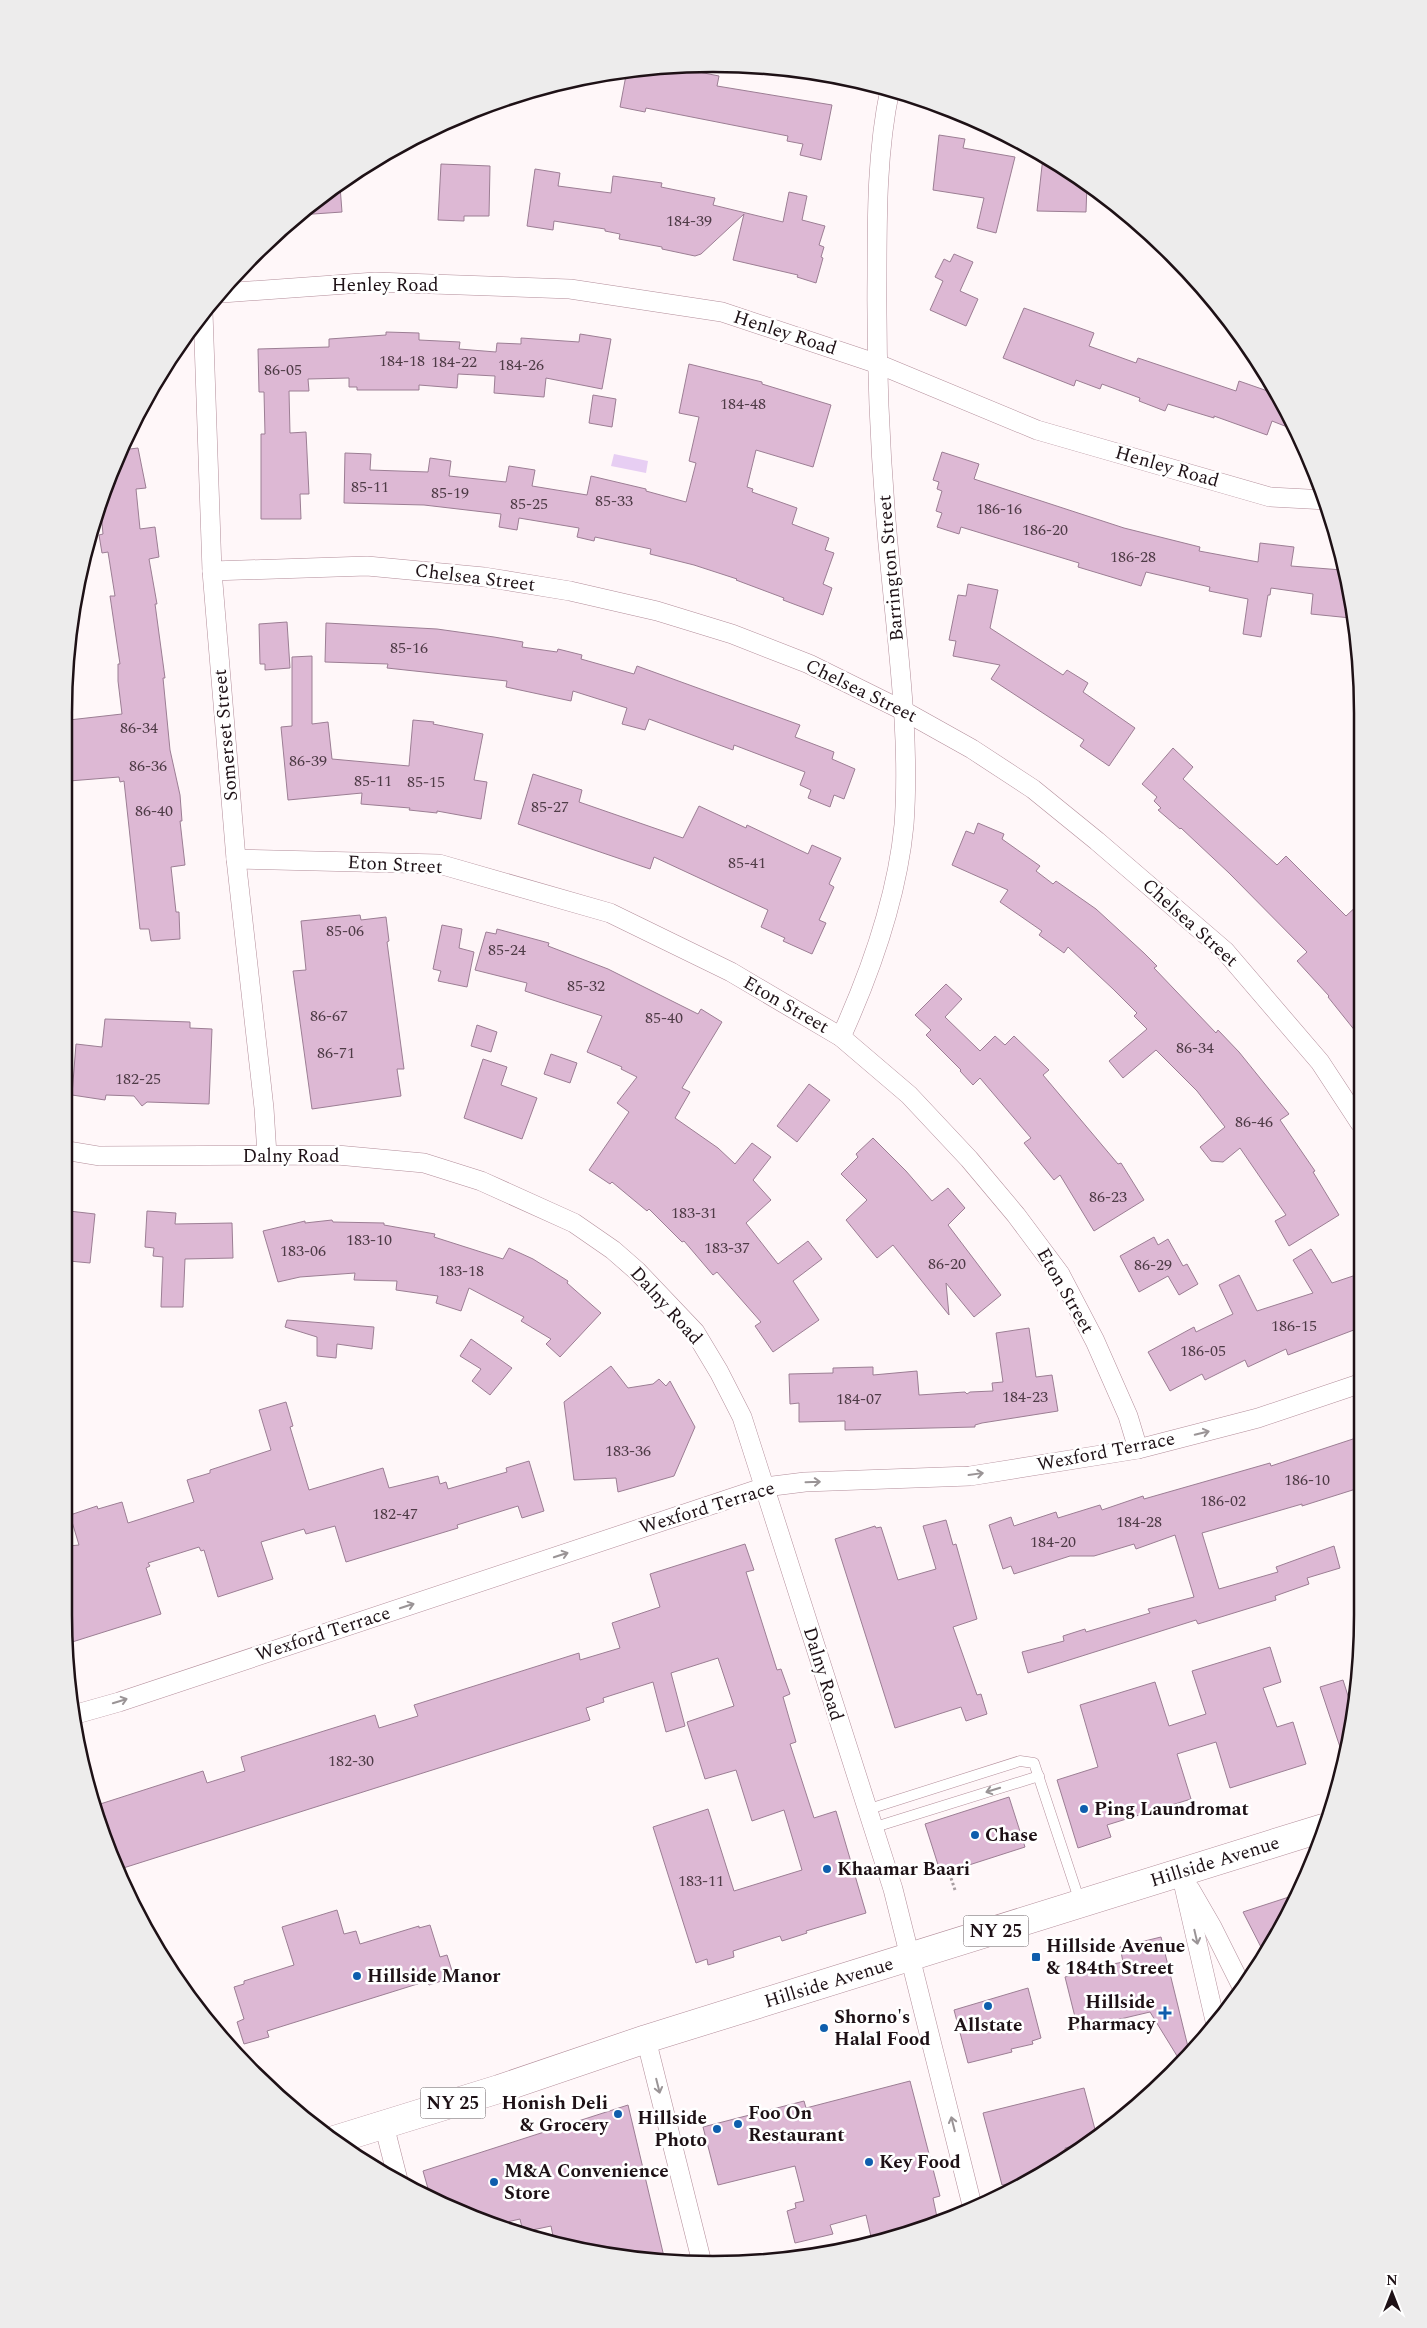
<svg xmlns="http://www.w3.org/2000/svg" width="1427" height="2328" font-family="Spectral,serif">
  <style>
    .water { fill: #e7cef3 }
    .building { fill: #ddb8d4; stroke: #9c7e94 }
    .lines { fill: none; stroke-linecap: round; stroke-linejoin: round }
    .service-casing { stroke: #b38d9a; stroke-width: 11 }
    .minor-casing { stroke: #b38d9a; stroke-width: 20 }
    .primary-casing { stroke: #b38d9a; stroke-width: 29 }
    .path { stroke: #a89ea1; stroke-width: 3; stroke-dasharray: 2.5 2.5; stroke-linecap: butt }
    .service { stroke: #fff; stroke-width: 10 }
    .minor { stroke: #fff; stroke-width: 19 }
    .primary { stroke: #fff; stroke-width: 28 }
    .oneway { stroke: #9a9496 }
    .poi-dot { fill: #0f5ead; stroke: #fff; stroke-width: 2 }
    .labels { text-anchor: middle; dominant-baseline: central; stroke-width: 5; stroke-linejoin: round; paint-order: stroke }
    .number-label { font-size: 16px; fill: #4e3b46 }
    .shield { fill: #fff; stroke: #62585c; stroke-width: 1 }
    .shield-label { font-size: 18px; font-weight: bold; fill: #1e1116 }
    .street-label { font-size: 19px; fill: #1e1116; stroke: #fff }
    .poi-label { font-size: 19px; font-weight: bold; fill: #1e1116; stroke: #fff; text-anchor: start }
    .rim { fill: none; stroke: #1e1116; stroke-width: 2.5 }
  </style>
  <rect width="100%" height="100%" fill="#fff7f9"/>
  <path class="water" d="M614,454L648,461L646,473L611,466Z"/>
  <g class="building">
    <path d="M679,68L719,76L717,86L832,105L821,160L800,155L803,144L787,141L788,136L646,108L645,112L620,107L627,70Z"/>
    <path d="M939,135L965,139L963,148L1015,157L996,233L977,228L984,198L933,190Z"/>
    <path d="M1043,157L1087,184L1086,212L1037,211Z"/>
    <path d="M441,164L490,166L489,216H464V221L438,220Z"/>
    <path d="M535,169L560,173L558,186L611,193L613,176L662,183L661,187L715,198L713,205L783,222L789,192L807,196L802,220L825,226L819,245L824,247L821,257L823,258L816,283L797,277L798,275L733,260L744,214L701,254L695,256L662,249V247L619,239L620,234L605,231V229L554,221L553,230L527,226Z"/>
    <path d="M340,186L342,212L299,215L328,194Z"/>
    <path d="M954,254L973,262L960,291L978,299L966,326L930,310L943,281L935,277L944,259L950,262Z"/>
    <path d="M1024,308L1094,333L1089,346L1136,363L1138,358L1236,391L1239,381L1279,395L1295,430L1272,421L1267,435L1214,416V418L1168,404L1165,411L1139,401L1140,398L1102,384L1100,389L1076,380L1074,386L1003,358Z"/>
    <path d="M386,332L419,333V340L460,342L459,349L496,352L497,343L521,344V338L579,342L580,334L611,339L602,389L546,378L544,397L494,393L495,376L458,374L457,388L419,385V390H357V387H349V378L308,379L309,391H289L290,433L306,432L309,494H300L301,519H261V434H265L264,392H259L258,349L329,347V339L386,335Z"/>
    <path d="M689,364L762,382V384L831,405L813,467L756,450L747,487L753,489L752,492L797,508L792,524L829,538L825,550L834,553L823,584L832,588L823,615L783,600L784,598L736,580L737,579L694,565L650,554L651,549L595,537L594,541L577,537L579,528L519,518L517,530L499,527L501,514L424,505L344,503L345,453L371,454L370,470L428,472L430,458L451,461L449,476L506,482L509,466L535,470L532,486L587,495L591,476L646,489V491L686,502L696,463L689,461L699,417L679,413Z"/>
    <path d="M593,395L616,399L612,427L589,423Z"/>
    <path d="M138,448L146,488L136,489L140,529L155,527L159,557L149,559L157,604H155L165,678H163L170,750L180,795L182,821H180L185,865L171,867L176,912H179L180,939L151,941L149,929H140L124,781L120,782L119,777L69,781V720L122,714L118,681V664H120L110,596H115L108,552L102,553L99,535L103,534L101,512L113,465L122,450Z"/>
    <path d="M942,452L979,464L974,479L1124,528L1200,547L1199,551L1258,562L1260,543L1294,547L1291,566L1342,570L1351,618L1311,614L1313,594L1271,588L1270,595H1268L1261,637L1243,634L1248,599L1209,591L1210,587L1146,572L1141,586L1078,567L1079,563L961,527L959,534L937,527L942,513L936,511L942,491L937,489L939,482L933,480Z"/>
    <path d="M968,584L998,590L990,628L1063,675L1067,670L1088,683L1083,692L1135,728L1109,766L1080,746L1084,740L991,679L1000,665L953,656L956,641L949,640L958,595L966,596Z"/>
    <path d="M287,622L290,668L265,670V664H260L259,624Z"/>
    <path d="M326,623L437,629L494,637L523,642L522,647L557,652L558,649L582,655L581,659L634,674L637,666L800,725L795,737L834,752L832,759L855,769L844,799L834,795L830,807L808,798L811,790L800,785L805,772L734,745L733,750L649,719L645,730L622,724L627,708L573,691L571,701L506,687L507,681L387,668L388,664L325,662Z"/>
    <path d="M312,656V724L328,722L332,759L409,766L413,720L434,722L433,724L483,734L474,780L487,782L481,819L437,811V813L409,810L410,808L361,804L362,793L288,800L281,727L292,726V657Z"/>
    <path d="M1173,748L1193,767L1183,779L1277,865L1286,856L1346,916L1361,902L1360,1037L1328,997L1329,996L1297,961L1307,952L1229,873L1181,828L1180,829L1158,810L1161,808L1154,801L1157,797L1142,784Z"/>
    <path d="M533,774L582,790L579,802L683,838L699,806L746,828L747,825L808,854L812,845L841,858L829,884L834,887L819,920L826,923L812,954L783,941L785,938L761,927L768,910L654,857L650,869L518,824Z"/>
    <path d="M978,823L1004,834L1002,839L1040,866L1036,871L1053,884L1056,881L1096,909L1144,953L1157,966L1154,968L1216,1033L1218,1030L1239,1052L1289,1114L1280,1120L1315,1171L1313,1172L1339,1215L1289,1246L1275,1221L1286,1215L1240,1148L1223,1162L1211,1161L1200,1147L1225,1127L1197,1091L1156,1050L1123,1078L1109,1061L1147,1029L1134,1016L1137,1013L1113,989L1068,947L1064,953L1039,935L1042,931L1000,902L1008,890L952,865L966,831L974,834Z"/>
    <path d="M360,915L361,920L386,917L389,941L387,942L404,1069H397L401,1096L312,1109L293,971L306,970L301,921Z"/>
    <path d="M442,925L462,929L459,948L474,952L467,987L438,981L441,971L433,969Z"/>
    <path d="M497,929L549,943L548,946L608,969L698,1014L701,1009L722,1022L682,1088L690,1092L675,1118L718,1148L735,1164L752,1143L771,1157L753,1180L771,1200L746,1223L778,1264L808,1241L822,1259L793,1281L819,1320L773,1352L755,1326L761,1322L717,1272L713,1275L684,1241L682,1242L649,1209L647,1211L612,1182L610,1184L589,1170L629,1112L617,1103L637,1077L621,1069L622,1067L587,1052L602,1016L525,991L527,983L475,970L486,932L496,934Z"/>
    <path d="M946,984L962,999L945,1017L980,1051L995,1036L1005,1045L1014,1036L1049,1070L1043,1075L1118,1164L1121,1163L1144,1200L1094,1231L1060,1175L1054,1180L1024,1143L1031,1138L980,1078L973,1085L960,1071L961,1070L926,1035L931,1030L915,1015Z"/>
    <path d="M105,1019L190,1022V1028L212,1029L209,1104L147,1102L142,1106L134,1096L106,1095L105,1100L72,1095L76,1044L102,1047Z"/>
    <path d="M477,1025L497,1032L491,1052L471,1046Z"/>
    <path d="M551,1054L577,1063L570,1083L544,1074Z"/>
    <path d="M483,1059L507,1067L501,1085L537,1098L522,1139L464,1118Z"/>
    <path d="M809,1084L830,1100L797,1142L777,1126Z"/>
    <path d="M873,1138L906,1171L932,1201L948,1188L965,1208L948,1225L1001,1295L974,1317L946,1283L949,1315L893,1245L877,1258L846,1220L867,1200L841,1174L858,1157L856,1154Z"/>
    <path d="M69,1211L95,1214L90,1263L69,1261Z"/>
    <path d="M147,1211L176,1213L175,1224L232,1223L233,1258L185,1259L183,1307H161L163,1257L153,1256L154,1248L145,1247Z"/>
    <path d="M332,1220L333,1222L384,1223V1225L435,1234L434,1237L503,1259L509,1248L533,1259L568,1281L567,1283L601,1313L560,1357L546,1344L551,1339L521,1321L524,1317L469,1288L461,1311L436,1303L438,1296L396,1290L397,1281L354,1280L355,1273L300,1277L278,1282L263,1231L305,1221V1223Z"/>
    <path d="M1154,1237L1158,1245L1168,1239L1183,1266L1187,1264L1198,1284L1179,1295L1168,1276L1139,1292L1120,1256Z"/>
    <path d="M1311,1249L1332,1283L1359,1274V1328L1288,1355L1286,1349L1248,1367L1245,1360L1205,1380L1202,1374L1170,1391L1148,1352L1194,1327L1196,1332L1233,1314L1219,1285L1239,1275L1257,1311L1313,1293L1293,1260Z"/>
    <path d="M287,1320L374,1327L372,1349L337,1344L336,1358L317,1356V1337L285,1327Z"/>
    <path d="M1029,1328L1036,1377L1052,1375L1058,1411L982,1423L975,1425V1427L845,1430V1421L799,1422V1403L790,1404L789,1374L833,1373V1368L873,1367V1375L917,1371L919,1395L965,1392L967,1394L970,1392L993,1391L992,1383L1003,1382L996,1333Z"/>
    <path d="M471,1339L512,1368L490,1395L472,1381L481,1369L460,1356Z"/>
    <path d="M611,1366L628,1388L653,1384L659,1379L666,1386L670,1381L695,1427L674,1476L618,1492L616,1478L574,1480L564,1402Z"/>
    <path d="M286,1402L293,1426L290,1427L309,1490L383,1468L389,1488L438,1476L440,1484L446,1482L448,1489L507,1472L506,1468L529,1461L544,1511L522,1518L518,1506L457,1525L458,1528L346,1562L335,1526L306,1534L304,1529L261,1542L273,1579L218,1597L204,1550L201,1551L199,1547L148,1563L150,1566L146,1568L161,1614L69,1643V1546L79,1545L70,1515L97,1506L98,1509L122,1502L128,1523L194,1502L187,1480L210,1473V1470L271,1450L259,1410Z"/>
    <path d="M1359,1437V1488L1302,1506V1504L1202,1533L1219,1589L1278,1572L1276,1567L1334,1546L1340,1568L1307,1578L1309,1584L1275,1596L1276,1600L1198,1624L1196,1620L1028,1673L1022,1652L1064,1641L1063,1636L1085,1629L1086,1632L1150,1613L1148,1609L1194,1597L1175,1535L1136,1549L1134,1544L1094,1556H1070L1014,1574L1011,1566L1003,1569L989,1525L1011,1517L1014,1526L1056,1512L1058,1518L1100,1505L1102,1510L1143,1496L1144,1499L1270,1463L1271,1466Z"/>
    <path d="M946,1520L953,1545L956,1544L977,1619L953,1627L977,1695L981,1694L987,1714L966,1721L961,1707L895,1728L835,1539L875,1526L876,1528L881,1527L898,1580L936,1569L923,1526Z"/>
    <path d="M745,1544L754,1570L746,1572L777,1670L781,1669L790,1694L783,1697L796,1742L790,1744L814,1818L836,1811L866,1913L806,1931L807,1933L782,1941L780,1936L733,1951L734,1957L708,1965L707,1959L696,1963L653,1827L708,1809L734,1891L802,1870L784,1810L752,1821L736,1770L705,1779L687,1722L734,1706L718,1658L671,1673L685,1726L666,1732L653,1682L603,1698L604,1702L586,1708L590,1720L117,1870L98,1823L94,1806L203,1771L207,1783L245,1771L241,1757L375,1715L379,1728L418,1716L414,1705L579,1653L580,1660L620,1648L612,1623L660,1607L650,1574Z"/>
    <path d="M1270,1647L1281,1682L1263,1688L1277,1727L1293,1722L1306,1764L1230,1788L1216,1742L1177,1754L1191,1799L1107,1825L1111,1837L1078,1848L1057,1780L1098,1767L1080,1705L1155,1682L1169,1726L1206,1714L1192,1671Z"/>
    <path d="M1343,1680L1349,1699L1358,1696V1699L1343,1756L1320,1687Z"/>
    <path d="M1009,1797L1025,1847L941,1874L925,1824Z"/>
    <path d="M1295,1895L1281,1920L1263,1951L1243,1912Z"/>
    <path d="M337,1910L344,1934L356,1931L360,1944L419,1926V1928L430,1925L440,1957L447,1955L454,1977L429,1985L427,1981L267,2031L269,2037L244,2044L237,2022L244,2019L234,1987L244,1984V1981L294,1965L282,1927Z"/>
    <path d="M1161,1937L1190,2055L1182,2064L1150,2012L1078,2029L1065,1977L1090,1971L1089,1969L1123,1962L1120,1947Z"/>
    <path d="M1028,1988L1041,2038L1032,2041L1033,2044L1011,2049L1012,2052L968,2063L954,2010Z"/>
    <path d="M910,2081L940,2196L933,2198L938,2222L922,2230L872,2241L866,2215L830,2225L833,2234L795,2243L787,2211L796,2208L795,2203L804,2201L795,2166L718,2185L703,2127L804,2101L806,2108Z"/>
    <path d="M1084,2088L1097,2137L1091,2142L1065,2148L1067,2158L1022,2181L1002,2185L983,2113Z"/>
    <path d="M628,2105L665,2261L628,2259L554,2241L551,2226L523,2232L520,2219L494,2225L431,2199L423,2171Z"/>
  </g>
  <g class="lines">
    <g class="service-casing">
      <g id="service">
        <path d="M866,1810L1020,1761L1034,1763L1080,1902"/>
        <path d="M872,1828L1039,1776"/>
      </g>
    </g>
    <g class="minor-casing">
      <g id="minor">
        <path d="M222,293L375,282L570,289L722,312L878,364L1037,430L1270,497L1327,500"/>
        <path d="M203,312L212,571L236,859L264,1108L267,1155"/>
        <path d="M212,571L367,566L484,577L570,591L657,611L732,634L809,664L904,711L972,749L1033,789L1097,841L1225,951L1320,1062L1360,1123"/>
        <path d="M236,859L439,864L610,913L731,972L841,1037L909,1095L969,1159L1016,1215L1060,1274L1095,1341L1128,1416L1138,1449"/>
        <path d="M841,1037C871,971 897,898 904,825C910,742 899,658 891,575C881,476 876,376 877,276C877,214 877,150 890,89"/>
        <path d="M69,1151L99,1156L337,1155L424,1163L481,1181L574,1223L613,1250L637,1271L695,1332L719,1372L742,1417L893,1889L972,2205"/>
        <path d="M73,1715L119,1702L765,1487L805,1482L970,1476L1138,1449L1258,1418L1359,1384"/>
        <path d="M1181,1873L1216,2025"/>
        <path d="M1190,1889L1212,1927L1242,1987"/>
        <path d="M646,2039L702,2263"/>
        <path d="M384,2125L398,2180"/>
      </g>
    </g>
    <g class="primary-casing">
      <path id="primary" d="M334,2140L499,2089L646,2039L1323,1828"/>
    </g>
    <path class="path" d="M955,1890L949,1872L961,1869"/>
    <use href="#service" class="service"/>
    <use href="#minor" class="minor"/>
    <use href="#primary" class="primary"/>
  </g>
  <defs><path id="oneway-shaft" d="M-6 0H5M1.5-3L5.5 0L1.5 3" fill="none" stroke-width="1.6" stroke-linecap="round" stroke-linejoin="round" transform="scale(1.25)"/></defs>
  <g class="oneway">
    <use href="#oneway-shaft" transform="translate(1202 1433) rotate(-14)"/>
    <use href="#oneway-shaft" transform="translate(976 1474) rotate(-8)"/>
    <use href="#oneway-shaft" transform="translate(813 1482) rotate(-2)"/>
    <use href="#oneway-shaft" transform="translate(561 1555) rotate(-18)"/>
    <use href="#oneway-shaft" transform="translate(407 1606) rotate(-18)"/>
    <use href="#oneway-shaft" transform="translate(120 1701) rotate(-17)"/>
    <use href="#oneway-shaft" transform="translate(993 1790) rotate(163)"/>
    <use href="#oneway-shaft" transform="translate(1196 1937) rotate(77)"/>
    <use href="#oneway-shaft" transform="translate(658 2086) rotate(76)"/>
    <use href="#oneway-shaft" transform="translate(953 2124) rotate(-104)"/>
  </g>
  <g class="poi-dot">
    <circle cx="1084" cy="1809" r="5"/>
    <circle cx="975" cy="1835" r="5"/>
    <circle cx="827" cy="1869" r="5"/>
    <rect x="1031" y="1952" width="10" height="10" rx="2.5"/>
    <circle cx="357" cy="1976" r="5"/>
    <circle cx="988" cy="2006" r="5"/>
    <path d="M1162.5 2005.5h5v5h5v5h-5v5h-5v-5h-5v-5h5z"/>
    <circle cx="824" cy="2028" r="5"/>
    <circle cx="618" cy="2114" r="5"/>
    <circle cx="738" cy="2124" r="5"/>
    <circle cx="717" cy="2129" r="5"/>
    <circle cx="869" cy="2162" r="5"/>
    <circle cx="494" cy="2182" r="5"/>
  </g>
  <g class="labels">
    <g class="number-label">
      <text x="689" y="221">184-39</text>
      <text x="402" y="361">184-18</text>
      <text x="454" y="362">184-22</text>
      <text x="521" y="365">184-26</text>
      <text x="283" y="370">86-05</text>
      <text x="743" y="404">184-48</text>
      <text x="370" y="487">85-11</text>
      <text x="450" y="493">85-19</text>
      <text x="614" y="501">85-33</text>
      <text x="529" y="504">85-25</text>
      <text x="999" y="509">186-16</text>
      <text x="1045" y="530">186-20</text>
      <text x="1133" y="557">186-28</text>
      <text x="409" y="648">85-16</text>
      <text x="139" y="728">86-34</text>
      <text x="308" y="761">86-39</text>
      <text x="148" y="766">86-36</text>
      <text x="373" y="781">85-11</text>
      <text x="426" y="782">85-15</text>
      <text x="550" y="807">85-27</text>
      <text x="154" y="811">86-40</text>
      <text x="747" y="863">85-41</text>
      <text x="345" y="931">85-06</text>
      <text x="507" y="950">85-24</text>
      <text x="586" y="986">85-32</text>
      <text x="329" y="1016">86-67</text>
      <text x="664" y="1018">85-40</text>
      <text x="1195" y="1048">86-34</text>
      <text x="336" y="1053">86-71</text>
      <text x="138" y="1079">182-25</text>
      <text x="1254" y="1122">86-46</text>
      <text x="1108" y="1197">86-23</text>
      <text x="694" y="1213">183-31</text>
      <text x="369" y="1240">183-10</text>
      <text x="727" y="1248">183-37</text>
      <text x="303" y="1251">183-06</text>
      <text x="947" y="1264">86-20</text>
      <text x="1153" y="1265">86-29</text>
      <text x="461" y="1271">183-18</text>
      <text x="1294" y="1326">186-15</text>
      <text x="1203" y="1351">186-05</text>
      <text x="1025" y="1397">184-23</text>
      <text x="859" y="1399">184-07</text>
      <text x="628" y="1451">183-36</text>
      <text x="1307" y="1480">186-10</text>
      <text x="1223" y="1501">186-02</text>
      <text x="395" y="1514">182-47</text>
      <text x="1139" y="1522">184-28</text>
      <text x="1053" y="1542">184-20</text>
      <text x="351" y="1761">182-30</text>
      <text x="701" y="1881">183-11</text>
    </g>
    <g class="shield">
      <rect x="963.5" y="1915.5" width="65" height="31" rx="4"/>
      <rect x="420.5" y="2087.5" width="65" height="31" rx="4"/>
    </g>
    <g class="shield-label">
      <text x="996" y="1931">NY 25</text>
      <text x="453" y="2103">NY 25</text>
    </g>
    <g class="street-label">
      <text x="385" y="285">Henley Road</text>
      <text transform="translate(785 333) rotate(18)">Henley Road</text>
      <text transform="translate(1167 467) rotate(16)">Henley Road</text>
      <text transform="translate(891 568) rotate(-95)">Barrington Street</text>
      <text transform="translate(475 578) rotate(7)">Chelsea Street</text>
      <text transform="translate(861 691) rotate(26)">Chelsea Street</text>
      <text transform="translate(226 735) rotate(-95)">Somerset Street</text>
      <text transform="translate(395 865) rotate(3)">Eton Street</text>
      <text transform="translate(1190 923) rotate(42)">Chelsea Street</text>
      <text transform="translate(786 1005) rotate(30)">Eton Street</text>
      <text x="291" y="1156">Dalny Road</text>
      <text transform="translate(1065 1291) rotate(60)">Eton Street</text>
      <text transform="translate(666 1306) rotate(48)">Dalny Road</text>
      <text transform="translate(1106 1452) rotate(-11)">Wexford Terrace</text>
      <text transform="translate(707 1508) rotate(-17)">Wexford Terrace</text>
      <text transform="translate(323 1634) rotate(-18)">Wexford Terrace</text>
      <text transform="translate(823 1674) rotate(73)">Dalny Road</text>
      <text transform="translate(1215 1862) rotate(-17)">Hillside Avenue</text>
      <text transform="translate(829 1983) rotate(-17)">Hillside Avenue</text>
    </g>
    <g class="poi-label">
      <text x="1094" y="1809">Ping Laundromat</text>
      <text x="985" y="1835">Chase</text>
      <text x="837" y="1869">Khaamar Baari</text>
      <text x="1046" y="1946">Hillside Avenue<tspan x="1046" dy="22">&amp; 184th Street</tspan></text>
      <text x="367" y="1976">Hillside Manor</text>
      <text x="1155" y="2002" text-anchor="end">Hillside<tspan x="1155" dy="22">Pharmacy</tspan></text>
      <text x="834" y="2017">Shorno's<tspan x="834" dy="22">Halal Food</tspan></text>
      <text x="988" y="2025" text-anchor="middle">Allstate</text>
      <text x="608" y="2103" text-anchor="end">Honish Deli<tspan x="608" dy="22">&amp; Grocery</tspan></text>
      <text x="748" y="2113">Foo On<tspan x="748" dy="22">Restaurant</tspan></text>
      <text x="707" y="2118" text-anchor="end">Hillside<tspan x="707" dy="22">Photo</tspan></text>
      <text x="879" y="2162">Key Food</text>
      <text x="504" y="2171">M&amp;A Convenience<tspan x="504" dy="22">Store</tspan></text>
    </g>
  </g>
  <path d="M0 0H1427V2328H0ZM713 72H713A641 641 0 0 1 1354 713V1615A641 641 0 0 1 713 2256H713A641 641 0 0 1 72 1615V713A641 641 0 0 1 713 72Z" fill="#edecec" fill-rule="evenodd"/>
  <path class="rim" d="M713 72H713A641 641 0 0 1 1354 713V1615A641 641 0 0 1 713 2256H713A641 641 0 0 1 72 1615V713A641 641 0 0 1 713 72Z"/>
  <g transform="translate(1392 2293)" stroke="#ffffff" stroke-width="4" paint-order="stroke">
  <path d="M0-4L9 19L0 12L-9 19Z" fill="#1e1116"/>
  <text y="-8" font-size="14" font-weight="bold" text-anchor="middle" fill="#1e1116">N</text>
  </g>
</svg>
